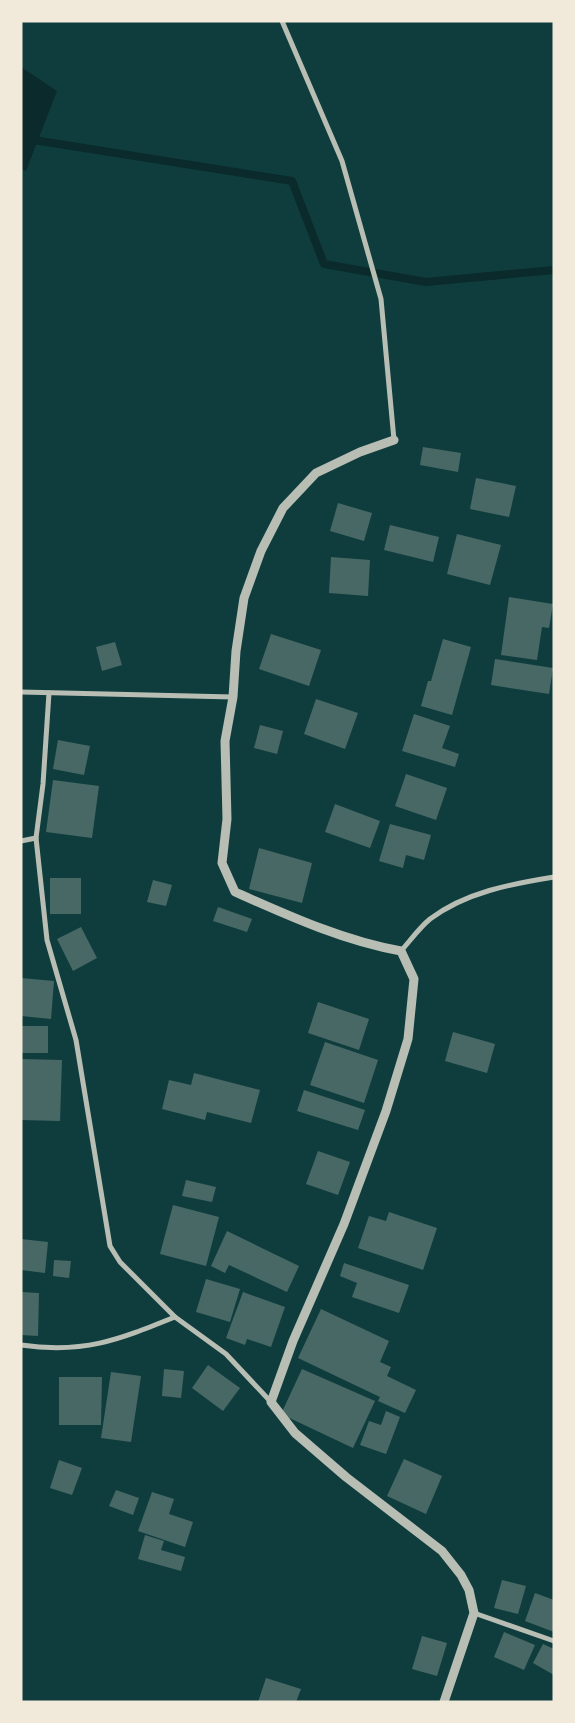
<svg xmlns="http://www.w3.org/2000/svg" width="575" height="1723" font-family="Jost,sans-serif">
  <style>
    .water { fill: #0a2a2b }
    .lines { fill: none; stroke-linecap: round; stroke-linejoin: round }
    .stream { stroke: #0a2a2b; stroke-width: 8 }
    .building { fill: #486865 }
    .minor { stroke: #b8beb3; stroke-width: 5 }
    .tertiary { stroke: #b8beb3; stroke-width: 9 }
  </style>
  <rect width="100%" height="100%" fill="#0f3d3e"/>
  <path class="water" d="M21,67L57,91L26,171L21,169Z"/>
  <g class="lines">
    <path class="stream" d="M21,138L292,181L324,264L426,282L554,270"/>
  </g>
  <g class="building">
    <path d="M423,447L461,453L458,472L420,465Z"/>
    <path d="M476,478L516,486L509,517L470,509Z"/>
    <path d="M338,503L372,513L364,541L330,531Z"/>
    <path d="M390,525L439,537L433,562L384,550Z"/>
    <path d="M457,534L501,545L490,585L447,574Z"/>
    <path d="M331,557L370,560L368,596L329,593Z"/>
    <path d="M509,597L553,604L549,628L542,627L537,660L501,655Z"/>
    <path d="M271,634L321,650L309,686L259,669Z"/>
    <path d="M443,639L471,647L452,715L421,706L428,681H431Z"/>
    <path d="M115,642L122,665L102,671L96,647Z"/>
    <path d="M495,659L553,668L549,694L491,685Z"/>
    <path d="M316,699L358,713L345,749L304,734Z"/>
    <path d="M414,714L450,726L442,748L459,754L455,767L402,751Z"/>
    <path d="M260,725L283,731L277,754L254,748Z"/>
    <path d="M58,740L90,746L84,775L53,769Z"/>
    <path d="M406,774L447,788L436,820L395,806Z"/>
    <path d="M53,780L99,786L92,838L46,832Z"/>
    <path d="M335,804L380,821L370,848L325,832Z"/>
    <path d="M390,824L431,835L424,860L406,855L403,868L379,861Z"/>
    <path d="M259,848L312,863L302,903L249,889Z"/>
    <rect x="50" y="878" width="31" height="36"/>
    <path d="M153,880L172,885L166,906L147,902Z"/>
    <path d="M218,907L252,919L247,932L213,921Z"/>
    <path d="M81,927L97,958L73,971L57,939Z"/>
    <path d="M21,978L54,981L51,1019L21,1016Z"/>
    <path d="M318,1002L369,1019L359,1050L308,1033Z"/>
    <rect x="21" y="1026" width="27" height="27"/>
    <path d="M453,1032L495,1044L487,1073L445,1061Z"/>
    <path d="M325,1042L378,1060L364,1103L310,1085Z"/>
    <path d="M21,1059L62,1060L60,1121L21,1120Z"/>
    <path d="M194,1073L260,1090L251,1123L207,1112L205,1120L162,1109L169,1080L191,1085Z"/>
    <path d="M304,1090L365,1110L358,1130L297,1111Z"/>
    <path d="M318,1151L350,1162L338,1195L306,1184Z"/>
    <path d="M186,1180L216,1187L212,1202L182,1196Z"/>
    <path d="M173,1205L219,1217L206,1266L160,1254Z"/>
    <path d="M389,1212L437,1228L423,1270L358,1248L369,1216L386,1221Z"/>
    <path d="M227,1231L299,1266L287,1292L229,1265L225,1273L211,1266Z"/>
    <path d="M21,1239L48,1242L45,1273L21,1270Z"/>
    <path d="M54,1260L71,1261L69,1278L53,1276Z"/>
    <path d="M344,1263L409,1285L399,1313L352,1297L357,1283L340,1276Z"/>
    <path d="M206,1279L240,1289L230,1322L196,1312Z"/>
    <path d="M21,1292L39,1293L38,1336L21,1335Z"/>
    <path d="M243,1292L285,1307L271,1347L247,1339L245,1345L226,1338Z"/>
    <path d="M321,1309L389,1341L380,1362L391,1367L387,1376L416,1390L405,1413L378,1401L380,1397L298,1358Z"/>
    <path d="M208,1365L240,1388L223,1411L192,1388Z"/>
    <path d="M164,1369L184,1371L181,1398L162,1396Z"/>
    <path d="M302,1369L375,1401L353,1448L281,1414Z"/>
    <path d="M111,1372L141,1376L131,1442L101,1438Z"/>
    <path d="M59,1377H102L101,1425H59Z"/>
    <path d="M386,1411L400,1417L386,1454L360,1445L369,1421L381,1425Z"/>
    <path d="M404,1459L442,1476L426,1514L387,1496Z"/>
    <path d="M59,1460L82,1468L72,1495L50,1488Z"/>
    <path d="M116,1490L139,1498L133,1515L109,1506Z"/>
    <path d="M152,1492L174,1499L169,1514L193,1522L185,1547L138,1531Z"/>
    <path d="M145,1535L164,1541L161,1550L185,1557L181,1571L138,1559Z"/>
    <path d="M502,1580L526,1586L518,1614L494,1608Z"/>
    <path d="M535,1593L554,1600V1632L525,1621Z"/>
    <path d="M504,1632L535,1645L524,1670L494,1657Z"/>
    <path d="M422,1636L447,1643L437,1676L412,1669Z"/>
    <path d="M543,1644L554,1649V1675L533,1663Z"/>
    <path d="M266,1678L301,1689L296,1702H258Z"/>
  </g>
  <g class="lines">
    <g class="minor">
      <path d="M282,21L342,161L381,299L394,440"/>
      <path d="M21,692L233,697"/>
      <path d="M49,693L43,784L36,838L47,940L76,1040L110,1246L120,1262L175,1317L226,1354L271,1402"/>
      <path d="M21,841L36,838"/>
      <path d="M401,951C410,941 419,928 430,919C466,892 511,884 554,877"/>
      <path d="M21,1345C84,1354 118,1340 175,1317"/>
      <path d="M474,1613L554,1641"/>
    </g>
    <path class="tertiary" d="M394,440L360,452L316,473L283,508L261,551L244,598L236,651L233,697L225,741L227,819L222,863L235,892C289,916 344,941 401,951L414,979L408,1039L386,1111L344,1224L293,1341L271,1402L295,1433L346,1477L442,1551L461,1575L469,1590L474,1613L444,1702"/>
  </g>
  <rect width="575" height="1723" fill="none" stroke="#f1e9da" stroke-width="45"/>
</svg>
